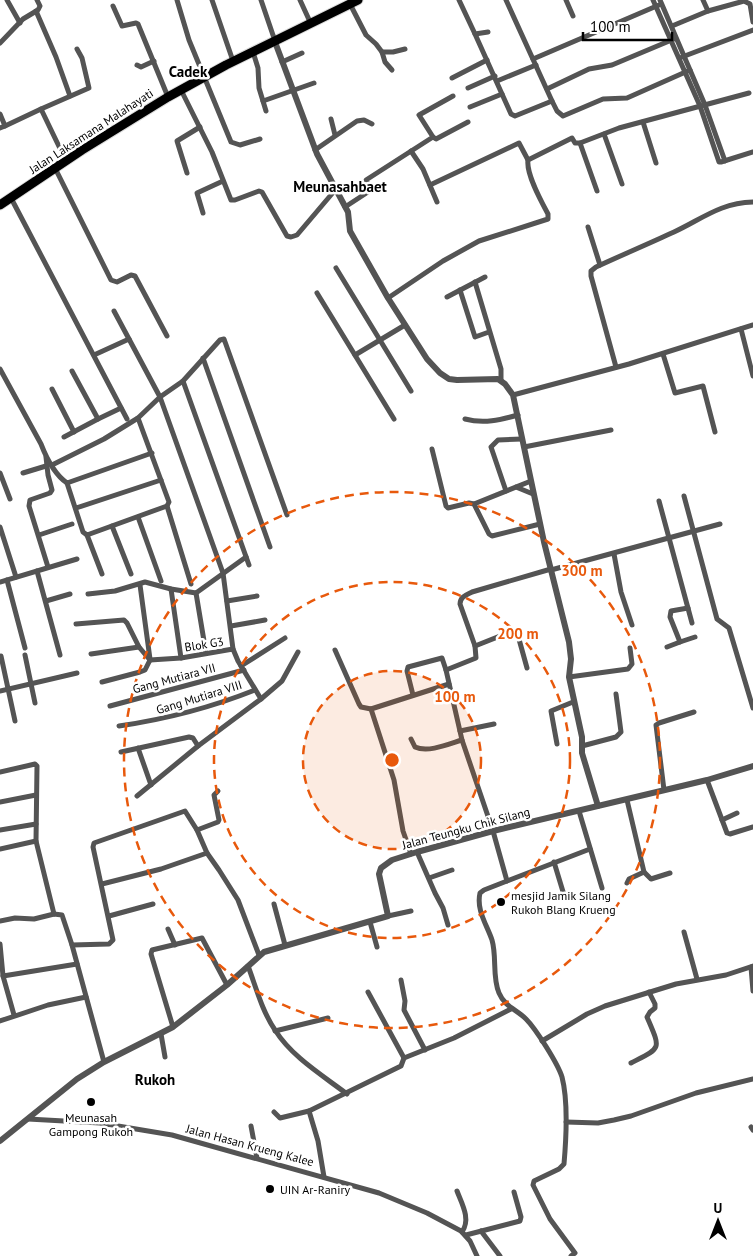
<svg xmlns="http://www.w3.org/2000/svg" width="753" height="1256" font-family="'PT Sans',sans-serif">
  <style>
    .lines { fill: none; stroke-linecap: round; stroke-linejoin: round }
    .trunk-casing { stroke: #dbdbdb; stroke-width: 11 }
    .minor { stroke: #545454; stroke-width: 5 }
    .tertiary { stroke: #545454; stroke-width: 6 }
    .trunk { stroke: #000; stroke-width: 9 }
    .ring { fill: none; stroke: #e8590c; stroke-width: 2.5; stroke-dasharray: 9 6 }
    .poi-dot { fill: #000; stroke: #fff; stroke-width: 2 }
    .labels { text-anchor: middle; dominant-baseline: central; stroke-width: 5; stroke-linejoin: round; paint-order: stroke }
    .street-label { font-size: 12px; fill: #000; stroke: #fff }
    .poi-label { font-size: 12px; fill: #000; stroke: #fff; text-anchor: start }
    .quarter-label { font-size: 15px; font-weight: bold; fill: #000; stroke: #fff }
    .centre { fill: #e8590c; stroke: #fff; stroke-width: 2.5 }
    .ring-label { font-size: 15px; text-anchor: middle; font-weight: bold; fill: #e8590c; stroke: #fff; stroke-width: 5; stroke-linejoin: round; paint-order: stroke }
  </style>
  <rect width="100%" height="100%" fill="#fff"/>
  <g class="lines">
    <g class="trunk-casing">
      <path id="trunk" d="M0,205L82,150L168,97L226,65L358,0"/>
    </g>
    <g class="minor">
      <path d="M7,0L20,23"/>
      <path d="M177,0L189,40L231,142L240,145L260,139"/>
      <path d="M212,0L233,61"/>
      <path d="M261,0L275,41"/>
      <path d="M300,0L311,24"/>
      <path d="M459,0L475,34L488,32"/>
      <path d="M506,0L552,101L557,111L563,116L603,99L627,98L690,70"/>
      <path d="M566,0L573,16"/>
      <path d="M653,0L700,106L719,162H721L753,152"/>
      <path d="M660,0L705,105L725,161"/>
      <path d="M703,0L708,11"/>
      <path d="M350,4L366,35L376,44L382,52L385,62L392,70"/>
      <path d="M113,6L122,26L136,23L138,24L168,97"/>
      <path d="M36,11L56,57L70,96"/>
      <path d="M672,26L708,11L744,1L750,4L753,22"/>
      <path d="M475,34L511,114L515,116L552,101"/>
      <path d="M0,43L23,19L38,10L40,6L37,0"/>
      <path d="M253,52L258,68L259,88L266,111"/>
      <path d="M382,52H393L405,49"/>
      <path d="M682,57L753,30"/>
      <path d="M533,59L659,5"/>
      <path d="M282,62L302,53"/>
      <path d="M137,65L141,67L154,61"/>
      <path d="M452,78L487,60"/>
      <path d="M497,81L536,65"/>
      <path d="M468,88L495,76"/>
      <path d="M547,89L589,69L612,65L674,39"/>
      <path d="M181,90L212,152L231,200H235L259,191L262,192L287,236L291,237L297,235L336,189"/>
      <path d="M263,101L314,83"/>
      <path d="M470,107L502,94"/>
      <path d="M41,109L89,88L82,58L77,49"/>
      <path d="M0,114L5,126L0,128"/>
      <path d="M331,119L335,135"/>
      <path d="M643,122L656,163"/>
      <path d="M5,126L41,109L66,161"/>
      <path d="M604,134L622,184"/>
      <path d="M433,137L436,139L468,122"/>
      <path d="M580,143L597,191"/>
      <path d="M315,150L357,121L364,120L372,124"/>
      <path d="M411,151L423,169L437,202"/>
      <path d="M55,168L111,280L117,282L131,275L135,276L167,336"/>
      <path d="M187,173L177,141L200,127"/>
      <path d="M430,185L519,143L528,160"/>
      <path d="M11,198L127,419"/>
      <path d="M345,207L371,190L366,180L433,137L419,115L453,96"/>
      <path d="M203,213L197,193L223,181"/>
      <path d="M588,227L600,265"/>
      <path d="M336,268L411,391"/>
      <path d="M475,282L501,369V380"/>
      <path d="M460,290L475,337L489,332"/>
      <path d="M317,293L394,419"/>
      <path d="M447,297L485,277"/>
      <path d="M388,298L443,261L479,241L548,219V214C541,201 526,174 528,160L572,138L575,143H580L619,128L749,93"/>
      <path d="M114,311L160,397L223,573L233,649"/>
      <path d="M741,329L753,376"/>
      <path d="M663,354L675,393L703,386L715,432"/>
      <path d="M94,355L129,339"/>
      <path d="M355,355L405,325"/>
      <path d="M203,358L270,547"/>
      <path d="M616,367L591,276V271L596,267C622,255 648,244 674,232C702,219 720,203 753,202"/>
      <path d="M0,369L41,444C46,457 54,474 67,483L152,453"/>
      <path d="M72,371L98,419L121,408"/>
      <path d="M183,381L249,565"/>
      <path d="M52,389L74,432"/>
      <path d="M513,395L629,364L753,325"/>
      <path d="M138,418L169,502L167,506L191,584"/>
      <path d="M465,419C484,424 500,420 518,415"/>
      <path d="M64,437L98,419"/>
      <path d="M524,447L611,430"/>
      <path d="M432,449L446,506L448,508L469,503L474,504L489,534L492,536L540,524"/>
      <path d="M46,457L48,475L52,490L50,493L30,500L29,506L48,567"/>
      <path d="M52,465L104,439L138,418L160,397L183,381L220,340L224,339L287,515"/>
      <path d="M0,473L10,499"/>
      <path d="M23,473L46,466"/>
      <path d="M67,483L83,532L87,535L167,506"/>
      <path d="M516,487L533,494"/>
      <path d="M506,491L491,447L498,440L522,439"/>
      <path d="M684,496L717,619L729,628L753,708"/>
      <path d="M659,501L692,623"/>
      <path d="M474,504L531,481"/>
      <path d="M76,508L161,480"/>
      <path d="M138,517L161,581"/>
      <path d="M112,526L131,574"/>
      <path d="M0,527L16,577"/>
      <path d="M39,535L72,524"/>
      <path d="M87,535L102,574"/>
      <path d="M614,554L621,592L632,625"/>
      <path d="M551,570L720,524"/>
      <path d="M37,571L60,655"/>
      <path d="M7,580L25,648"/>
      <path d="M0,582L77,559"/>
      <path d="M140,585L150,659"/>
      <path d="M171,589L181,658"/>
      <path d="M196,593L206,653"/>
      <path d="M88,594L115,591L145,582L171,589L196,593L246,557"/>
      <path d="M46,601L70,594"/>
      <path d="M227,601L257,596"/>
      <path d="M688,608L671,611L670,617L680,642L695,637"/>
      <path d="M76,624L124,620L127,623L139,647L150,660"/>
      <path d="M231,626L265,620"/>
      <path d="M475,646L510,632H517L527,668"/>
      <path d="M667,647L680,642"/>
      <path d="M335,650L359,704L361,707L371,709L449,684"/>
      <path d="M91,654L139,647"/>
      <path d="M25,655L35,703"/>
      <path d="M1,656L15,721"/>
      <path d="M150,660L181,658L233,649L238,661L261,699"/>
      <path d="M241,666L285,638"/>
      <path d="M446,670L476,658L475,646L460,604C460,597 466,595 472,592L551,569"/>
      <path d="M569,677L628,669L632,664L630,648"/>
      <path d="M102,682L140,672L145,670L150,660"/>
      <path d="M0,691L77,673"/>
      <path d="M413,695L407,671L408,667L442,658L446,670L462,740L493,831L507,881L590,849"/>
      <path d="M110,706L244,670"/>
      <path d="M371,709L394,780L403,831L411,854"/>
      <path d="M119,726C167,719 210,708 255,690"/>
      <path d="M460,731L494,724"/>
      <path d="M411,739L415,747C428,753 449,744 462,740"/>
      <path d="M557,744L551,711L573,702"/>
      <path d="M582,746L616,737L621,732L616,694"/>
      <path d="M138,748L151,785"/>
      <path d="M121,752L189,737L193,738L198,746"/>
      <path d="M0,772L35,764L37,766L36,841L54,914"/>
      <path d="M707,780L727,833L730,834L753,827"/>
      <path d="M664,790L656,725L659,723L694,712"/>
      <path d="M137,796L198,746L261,699L282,681L298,652"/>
      <path d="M0,802L36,795"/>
      <path d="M579,811L602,888"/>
      <path d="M722,820L737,813"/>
      <path d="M0,830L36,824"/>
      <path d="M197,830L207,853"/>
      <path d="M0,849L36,841"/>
      <path d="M417,852L435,893L443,908L448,925"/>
      <path d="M554,862L564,895"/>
      <path d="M644,872L651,879L670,873"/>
      <path d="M429,878L452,870"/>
      <path d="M507,881L484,890L480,893C476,910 487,925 492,940C497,957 492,977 499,993C505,1007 516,1009 526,1019C536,1029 558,1064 562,1077C568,1100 566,1141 564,1164L559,1169L534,1181L533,1185L550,1219L575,1253L571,1256"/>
      <path d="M627,883L629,879L644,872L627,800"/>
      <path d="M102,884L161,869L207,853L219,870L238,900L259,955"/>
      <path d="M274,904L285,945"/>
      <path d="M109,916L153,904"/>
      <path d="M388,916L411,911"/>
      <path d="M0,921L15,918L34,919L54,914L62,915L72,945L104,1062"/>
      <path d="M370,922L377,947"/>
      <path d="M168,929L175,945"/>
      <path d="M684,932L697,979"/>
      <path d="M0,944L3,976L77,964"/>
      <path d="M72,945L109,944L113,940L93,847L94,843L185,811L197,830L218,822L219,820L214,795L218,791"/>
      <path d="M248,966C256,987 262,1011 275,1030C292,1057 322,1075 347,1094"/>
      <path d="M751,967L753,991"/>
      <path d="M3,976L14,1015"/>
      <path d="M401,980L405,1001L404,1010L425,1050"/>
      <path d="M368,992L404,1058"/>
      <path d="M0,1021L48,1005L86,997"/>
      <path d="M173,1027L151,954L152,950L202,938L227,985"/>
      <path d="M275,1031L328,1018"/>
      <path d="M161,1034L165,1057"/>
      <path d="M542,1041L587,1014L605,1006L676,984L726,975L753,966"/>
      <path d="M631,1063C662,1047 661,1050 647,1017L650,1012L655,1008V1004L649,992"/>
      <path d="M309,1111L318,1141L324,1177"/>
      <path d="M274,1112L280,1118L309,1111L401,1066L404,1058L454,1038L511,1009"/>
      <path d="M28,1119L100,1123L172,1135L379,1193L427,1213L461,1231L470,1241L477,1256"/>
      <path d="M566,1122L598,1123L614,1120L631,1116L696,1093L753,1079"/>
      <path d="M251,1126L257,1158"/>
      <path d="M751,1127L753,1130"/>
      <path d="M457,1191C462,1204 471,1219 462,1232"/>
      <path d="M481,1231L500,1256"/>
      <path d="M466,1235L520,1221L521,1217L514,1192"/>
    </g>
    <g class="tertiary">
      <path d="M275,42L317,154L348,212L350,231L388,298L427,359L440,373L449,379L457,380L498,379L505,384L513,395L544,542L569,642L571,659L569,677L582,737V753L598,806"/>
      <path d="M0,1141L77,1079L104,1062L173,1027L227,985L264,952L388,916L379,874L381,868L392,860L417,852L493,831L707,780L753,766"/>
    </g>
    <use href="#trunk" class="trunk"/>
  </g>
  <circle cx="392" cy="760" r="89" fill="#e8590c" fill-opacity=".12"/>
  <g class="ring">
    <circle cx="392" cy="760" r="89"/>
    <circle cx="392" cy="760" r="178"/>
    <circle cx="392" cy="760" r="268"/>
  </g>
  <g class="poi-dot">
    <circle cx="501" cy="902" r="5"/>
    <circle cx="91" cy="1102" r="5"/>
    <circle cx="270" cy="1189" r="5"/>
  </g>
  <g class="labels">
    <g class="street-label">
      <text transform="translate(91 131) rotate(-33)">Jalan Laksamana Malahayati</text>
      <text transform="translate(204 644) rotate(-9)">Blok G3</text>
      <text transform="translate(174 678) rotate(-15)">Gang Mutiara VII</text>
      <text transform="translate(199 697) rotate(-17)">Gang Mutiara VIII</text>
      <text transform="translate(466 828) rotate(-15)">Jalan Teungku Chik Silang</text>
      <text transform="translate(250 1145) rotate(15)">Jalan Hasan Krueng Kalee</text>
    </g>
    <g class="poi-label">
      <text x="511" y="895">mesjid Jamik Silang<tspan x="511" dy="14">Rukoh Blang Krueng</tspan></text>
      <text x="91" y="1117" text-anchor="middle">Meunasah<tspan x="91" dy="14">Gampong Rukoh</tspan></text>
      <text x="280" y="1189">UIN Ar-Raniry</text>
    </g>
    <g class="quarter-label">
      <text x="188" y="71">Cadek</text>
      <text x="340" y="186">Meunasahbaet</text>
      <text x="155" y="1079">Rukoh</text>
    </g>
  </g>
  <circle cx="392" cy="760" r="8" class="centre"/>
  <g class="ring-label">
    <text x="582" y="576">300 m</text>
    <text x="518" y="639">200 m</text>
    <text x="455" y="702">100 m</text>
  </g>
  <g transform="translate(718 1221)" stroke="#ffffff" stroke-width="4" paint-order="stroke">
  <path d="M0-4L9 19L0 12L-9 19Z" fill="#000000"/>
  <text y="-8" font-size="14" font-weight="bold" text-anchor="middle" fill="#000000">U</text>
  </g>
  <path d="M583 32v8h89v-8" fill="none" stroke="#000000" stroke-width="2.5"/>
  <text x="590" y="32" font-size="15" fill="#000000" stroke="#ffffff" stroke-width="4" paint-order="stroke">100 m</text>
</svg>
